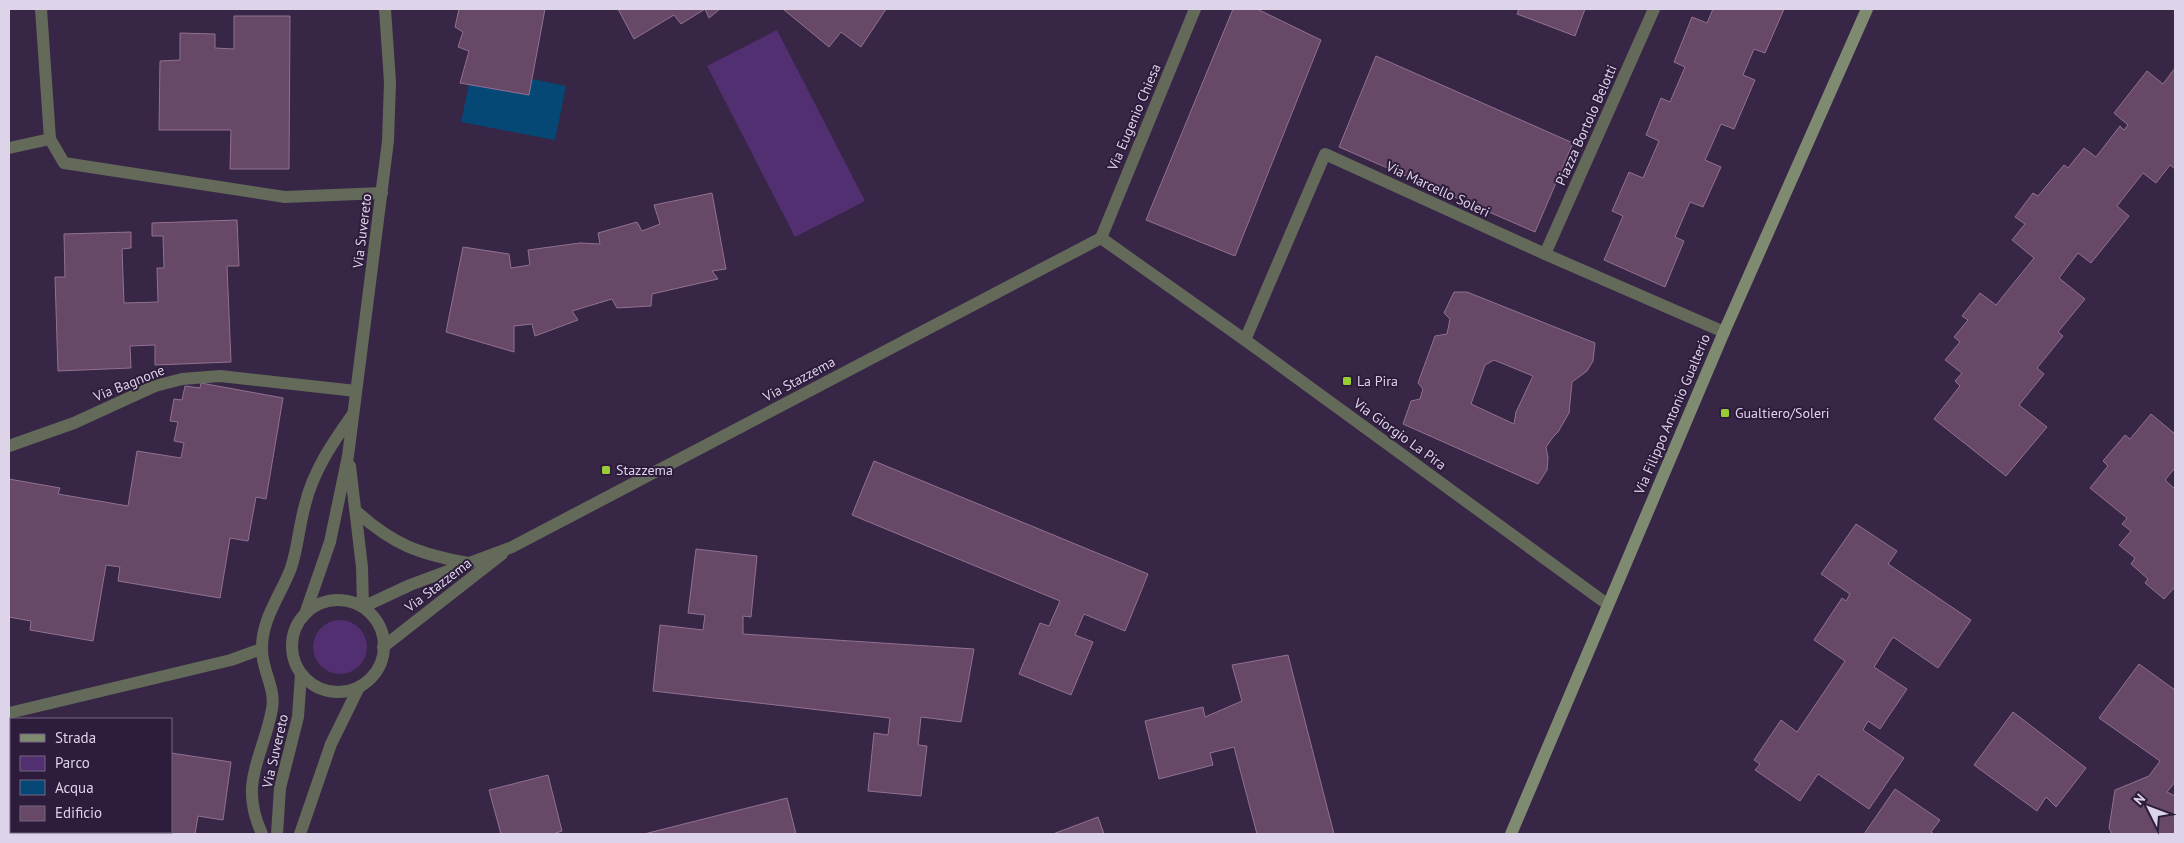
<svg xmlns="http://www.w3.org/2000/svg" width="2184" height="843" font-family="'PT Sans',sans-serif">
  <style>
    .green { fill: #522f70 }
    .water { fill: #054876 }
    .building { fill: #674967; stroke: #917191; fill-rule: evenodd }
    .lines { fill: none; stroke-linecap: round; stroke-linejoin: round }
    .lane { stroke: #636a59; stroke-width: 12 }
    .street { stroke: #636a59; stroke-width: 12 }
    .secondary { stroke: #7f8b70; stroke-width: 12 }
    .poi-dot { fill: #99cb35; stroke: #2d1c3c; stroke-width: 2 }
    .labels { text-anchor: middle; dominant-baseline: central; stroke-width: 4; stroke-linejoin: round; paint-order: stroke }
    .street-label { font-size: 14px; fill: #ded4e9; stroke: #2d1c3c }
    .poi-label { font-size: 14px; fill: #ded4e9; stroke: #2d1c3c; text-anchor: start }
  </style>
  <rect width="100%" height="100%" fill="#372646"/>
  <g class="green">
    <path d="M777,30L865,201L795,237L707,66Z"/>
    <circle cx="340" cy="647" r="27"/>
  </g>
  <path class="water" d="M532,79L566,86L555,140L461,122L469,84Z"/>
  <g class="building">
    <path d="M459,9H545L529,95L460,83L469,51L458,47L463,32L455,27Z"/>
    <path d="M618,9H720L709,18L705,9L681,24L674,15L634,39Z"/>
    <path d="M783,9H886L861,47L841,32L829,47Z"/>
    <path d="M1233,9H1257L1321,40L1235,256L1146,220Z"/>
    <path d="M1519,9H1585L1575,36L1517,14Z"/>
    <path d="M1713,9H1784L1765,53L1754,49L1743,75L1755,80L1734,129L1721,124L1705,160L1721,167L1703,207L1690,202L1675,237L1684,241L1665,287L1604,260L1623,216L1612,211L1629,172L1643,178L1659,141L1646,135L1661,98L1670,102L1685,67L1674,62L1692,17L1707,23Z"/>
    <path d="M234,16H290L289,169H230L231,130H159L160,61L180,60V33L215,34V48L234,49Z"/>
    <path d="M1376,56L1573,143L1535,232L1339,147Z"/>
    <path d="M2175,68V169L2170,165L2156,183L2143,173L2117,206L2129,216L2091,263L2078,253L2059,278L2085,299L2058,332L2063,336L2037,368L2044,374L2019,405L2047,427L2006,476L1934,419L1960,386L1955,381L1962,373L1945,360L1960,342L1954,337L1968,320L1962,316L1980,293L1996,305L2034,258L2012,240L2025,224L2015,217L2033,193L2038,196L2064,165L2068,168L2084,148L2096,157L2120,126L2124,130L2128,125L2114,113L2147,71L2163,84Z"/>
    <path d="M712,193L726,269L712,271L718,279L652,294L651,306L617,308L612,299L572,311L578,320L535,336L532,324L514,326V352L446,332L463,247L509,254L511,268L530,265L528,250L580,243L600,244L598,233L637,222L642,231L660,224L654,205Z"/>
    <path d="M237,220L239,266H227L231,362L155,365V345L130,346L131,368L58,371L55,277H65L64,234L131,232V248L122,249L124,303L158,302L157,268H164L163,236H152V223Z"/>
    <path d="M1454,292H1467L1595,343L1593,361L1587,371L1572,382L1569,413L1558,432L1553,437L1546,447L1548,458L1547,470L1538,484L1403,424L1411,401L1420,399L1423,389L1418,383L1435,336L1447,334L1450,319L1444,313ZM1494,360L1533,376L1516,412L1514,424L1471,404L1485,365Z"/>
    <path d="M201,383L283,398L266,499L256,497L248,541L230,538L220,598L118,581L120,567L106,565L93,641L30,630L31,621L9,617V479L60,488L58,494L128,506L137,451L181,458L184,443L174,441L178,422L170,421L174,399L182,400L185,386L200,388Z"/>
    <path d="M2151,414L2175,434V468L2165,480L2175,489V587L2164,599L2145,583L2148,579L2131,564L2135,558L2119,545L2131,531L2122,524L2127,518L2090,488L2108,466L2103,461L2125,435L2130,439Z"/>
    <path d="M874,461L1148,574L1125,631L1084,614L1075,635L1093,642L1071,695L1019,674L1040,623L1049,626L1060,601L852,515Z"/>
    <path d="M1856,524L1897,551L1888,564L1971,620L1938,668L1893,637L1874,667L1907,689L1880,729L1868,721L1863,730L1904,758L1869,809L1818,774L1800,801L1755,770L1760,764L1754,760L1781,720L1797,732L1845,661L1814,640L1842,598L1846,601L1850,594L1821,574Z"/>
    <path d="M696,549L757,556L751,617L743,616V634L974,649L961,722L921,717L918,745L927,746L921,796L868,791L874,733L888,735L890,718L653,691L660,625L703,630L705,615L688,613Z"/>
    <path d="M1288,655L1334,834H1257L1234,747L1210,753L1213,765L1159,779L1145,721L1203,707L1205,717L1242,701L1232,665Z"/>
    <path d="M2139,664L2175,690V782L2167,792L2175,796V834H2112L2109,828L2115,790L2149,776L2160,761L2099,718Z"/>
    <path d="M2013,712L2086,768L2056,807L2046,797L2037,811L1974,765Z"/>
    <path d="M171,753L231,762L223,820L198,816L195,834H9V768H11V832H171Z"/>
    <path d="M548,775L562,831L553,834H501L489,790Z"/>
    <path d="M1895,789L1940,820L1931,832L1934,834H1864Z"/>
    <path d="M787,798L796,834H644Z"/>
    <path d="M1098,817L1104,834H1053Z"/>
  </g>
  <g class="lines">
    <g class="lane">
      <path d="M41,9L50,139L64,163L285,197L382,193"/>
      <path d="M9,148L50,139"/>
      <path d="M1245,340L1325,154L1545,254L1724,332"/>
    </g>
    <g class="street">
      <path d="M1101,238L1245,340L1607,604"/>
      <path d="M1101,238L1195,9"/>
      <path d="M1545,254L1654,9"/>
      <path d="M9,446L74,423L155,386L182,379L220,376L356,391"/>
      <path d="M350,466L362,567L363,607"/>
      <path d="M357,512C394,545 419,554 468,563"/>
      <circle cx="338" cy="646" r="46"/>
      <path d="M363,607L410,585L512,547L1101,238"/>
      <path d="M305,614L330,542L348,456L388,141L390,82L385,9"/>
      <path d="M383,647L502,554"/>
      <path d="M9,713L231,660L261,649"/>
      <path d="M262,834C238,782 263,758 272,709C276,688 262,671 262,650C261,619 281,595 291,568C298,547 299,526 305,505C313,471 333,442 353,414"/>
      <path d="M277,834L280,788L298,717L301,674"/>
      <path d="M300,834L331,744L359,687"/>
    </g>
    <path class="secondary" d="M1511,834L1724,332L1867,9"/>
  </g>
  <g class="poi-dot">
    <rect x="1342" y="376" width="10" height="10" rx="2.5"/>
    <rect x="1720" y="408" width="10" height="10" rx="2.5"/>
    <rect x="601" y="465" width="10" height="10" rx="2.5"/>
  </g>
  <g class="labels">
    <g class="street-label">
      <text transform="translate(1134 117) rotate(-67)">Via Eugenio Chiesa</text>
      <text transform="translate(1586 125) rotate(-66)">Piazza Bortolo Belotti</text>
      <text transform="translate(1438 189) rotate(25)">Via Marcello Soleri</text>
      <text transform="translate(362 231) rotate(-83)">Via Suvereto</text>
      <text transform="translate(799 379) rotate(-28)">Via Stazzema</text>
      <text transform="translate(129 383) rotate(-22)">Via Bagnone</text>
      <text transform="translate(1672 414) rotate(-67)">Via Filippo Antonio Gualterio</text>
      <text transform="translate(1400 434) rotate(36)">Via Giorgio La Pira</text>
      <text transform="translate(438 585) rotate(-37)">Via Stazzema</text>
      <text transform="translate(275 751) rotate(-77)">Via Suvereto</text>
    </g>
    <g class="poi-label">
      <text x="1357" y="381">La Pira</text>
      <text x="1735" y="413">Gualtiero/Soleri</text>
      <text x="616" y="470">Stazzema</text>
    </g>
  </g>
  <rect width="2184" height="843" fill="none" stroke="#ded4e9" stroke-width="20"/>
  <rect x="10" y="718" width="162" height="115" fill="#2d1c3c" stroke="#746681"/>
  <rect x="20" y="734" width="25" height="8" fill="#7f8b70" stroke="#746681"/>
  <text x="55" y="743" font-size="15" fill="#ded4e9">Strada</text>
  <rect x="20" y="756" width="25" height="15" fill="#522f70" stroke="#746681"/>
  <text x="55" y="768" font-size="15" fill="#ded4e9">Parco</text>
  <rect x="20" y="780" width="25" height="15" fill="#054876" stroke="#746681"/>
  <text x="55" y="793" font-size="15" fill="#ded4e9">Acqua</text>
  <rect x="20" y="806" width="25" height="15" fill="#674967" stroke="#746681"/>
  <text x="55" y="818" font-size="15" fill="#ded4e9">Edificio</text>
  <g transform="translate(2149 808) rotate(312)" stroke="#2d1c3c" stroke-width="4" paint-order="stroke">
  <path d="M0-4L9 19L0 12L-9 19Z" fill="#ded4e9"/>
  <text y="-8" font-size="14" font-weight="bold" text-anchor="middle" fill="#ded4e9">N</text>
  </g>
</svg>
